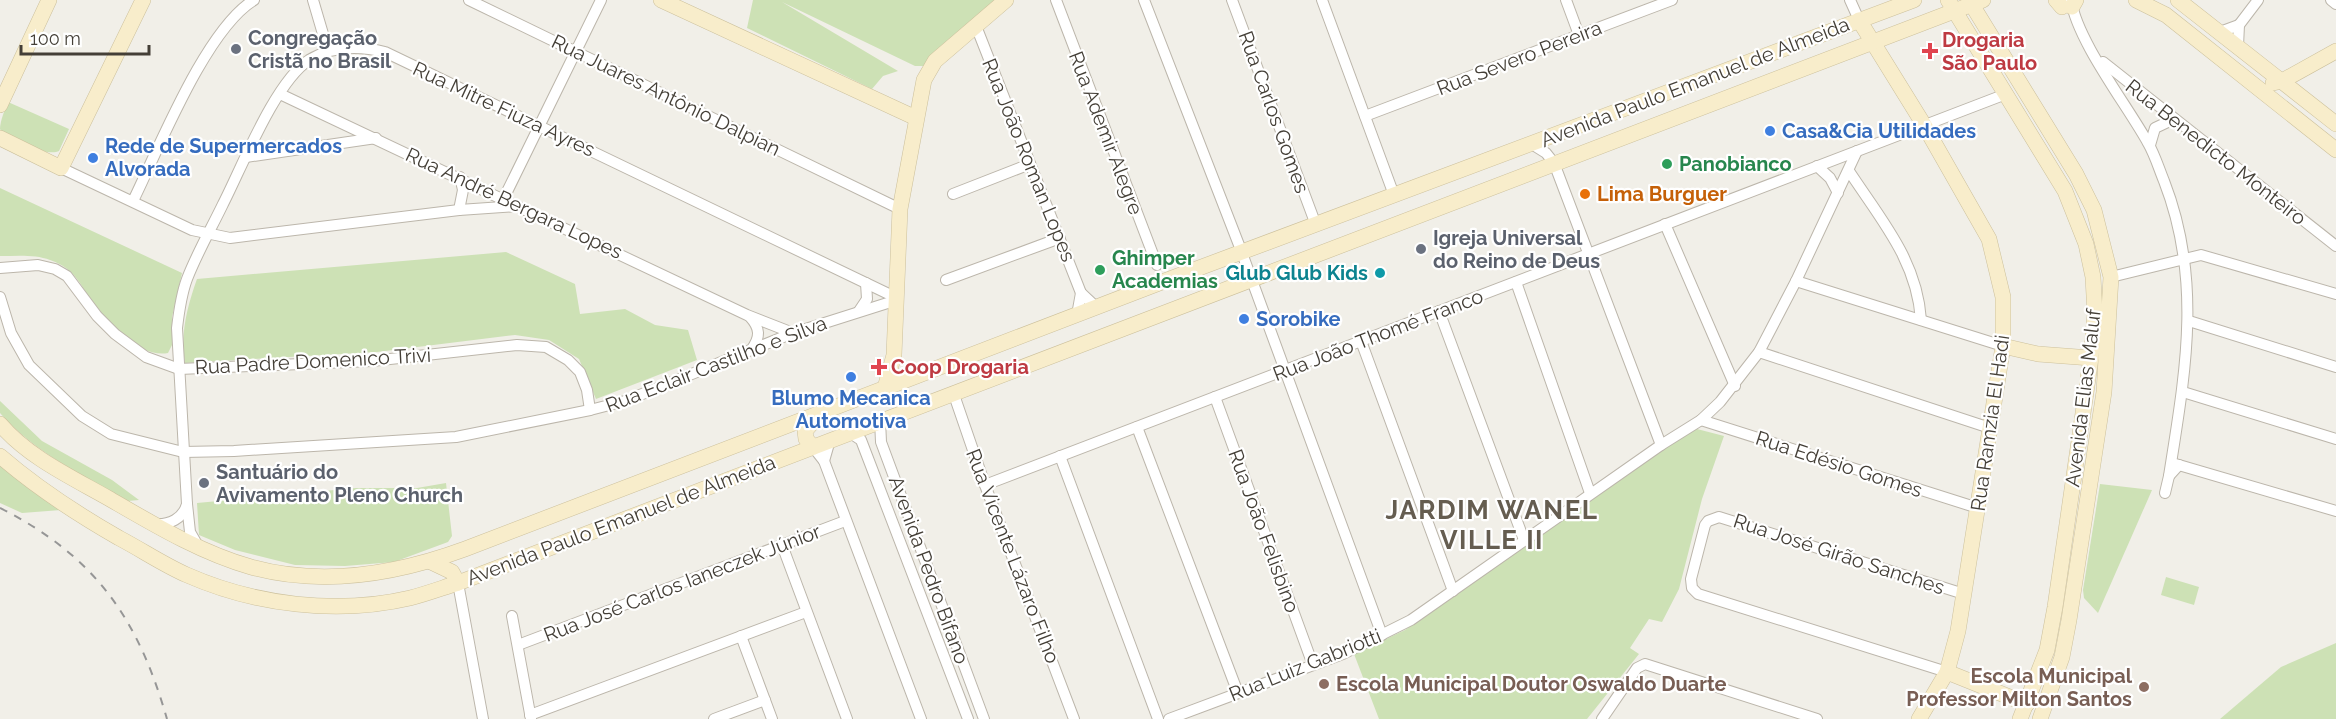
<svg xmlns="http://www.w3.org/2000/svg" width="2336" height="719" font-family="Raleway,sans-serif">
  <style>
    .green { fill: #cde1b5 }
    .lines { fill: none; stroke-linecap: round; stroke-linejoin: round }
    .street-casing { stroke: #bcb6ab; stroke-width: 12 }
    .secondary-casing { stroke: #ccc09c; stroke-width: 16 }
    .street { stroke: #fff; stroke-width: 10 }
    .secondary { stroke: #f8edcb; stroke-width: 15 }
    .rail { stroke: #969696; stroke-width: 2; stroke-dasharray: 8 8; stroke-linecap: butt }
    .worship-dot { fill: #6b7280; stroke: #fff; stroke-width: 2 }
    .health-dot { fill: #e0444e; stroke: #fff; stroke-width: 2 }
    .shop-dot { fill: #3f7fe0; stroke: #fff; stroke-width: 2 }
    .leisure-dot { fill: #2e9e5b; stroke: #fff; stroke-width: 2 }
    .food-dot { fill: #e8710a; stroke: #fff; stroke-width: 2 }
    .culture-dot { fill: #0f9aa8; stroke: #fff; stroke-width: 2 }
    .education-dot { fill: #8d6e63; stroke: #fff; stroke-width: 2 }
    .labels { text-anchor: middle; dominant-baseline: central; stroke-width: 4.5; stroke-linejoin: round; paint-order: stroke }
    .worship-label { font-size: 20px; font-weight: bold; fill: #5b616d; stroke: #fff; text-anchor: start }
    .health-label { font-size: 20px; font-weight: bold; fill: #be3a42; stroke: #fff; text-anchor: start }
    .street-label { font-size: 20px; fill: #443f37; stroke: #fff }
    .shop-label { font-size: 20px; font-weight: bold; fill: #366cbe; stroke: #fff; text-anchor: start }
    .leisure-label { font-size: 20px; font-weight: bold; fill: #27864d; stroke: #fff; text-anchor: start }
    .food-label { font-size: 20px; font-weight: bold; fill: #c56008; stroke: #fff; text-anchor: start }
    .culture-label { font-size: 20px; font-weight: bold; fill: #0d838f; stroke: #fff; text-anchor: end }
    .education-label { font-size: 20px; font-weight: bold; fill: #785e54; stroke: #fff; text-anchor: end }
    .district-label { font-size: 26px; font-weight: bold; letter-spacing: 1.5px; fill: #655d50; stroke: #fff }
  </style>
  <rect width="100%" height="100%" fill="#f1efe8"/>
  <g class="green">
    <path d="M753,0H996L925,66H915L782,2L898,71L883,76L872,89L747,28Z"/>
    <path d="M8,102L69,129L59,151C48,157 5,141 0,129C0,121 5,109 8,102Z"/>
    <path d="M0,188L182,273L172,317V345L168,353C140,358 109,325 94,305C80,285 76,269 50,260C35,254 16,256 0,256Z"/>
    <path d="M506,252L575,284L580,314L625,309L655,325L688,330L697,360L596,399L579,359L549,340L515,335L377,352L185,363C180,334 187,307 197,279Z"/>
    <path d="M0,401L42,441L112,480L139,500L128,501C84,476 34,452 0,413Z"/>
    <path d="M1697,429L1724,436L1702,499L1679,589L1662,622L1649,619L1630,648L1639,654L1587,719H1379L1354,654L1405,630L1687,432Z"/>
    <path d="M0,464L61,510L22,513L0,503Z"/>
    <path d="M446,483L452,536L448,542L394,562L345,566L295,565L235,550L199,535L197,503L356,488H417Z"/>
    <path d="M2100,484L2152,490L2098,613L2084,598L2083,590Z"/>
    <path d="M2166,577L2199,587L2194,605L2161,595Z"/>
    <path d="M2336,643V719H2220L2281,667Z"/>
  </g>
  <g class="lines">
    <g class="street-casing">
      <g id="street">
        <path d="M313,0L328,51"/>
        <path d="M469,0L900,209"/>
        <path d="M1056,0L1157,265"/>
        <path d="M1144,0L1239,245L1382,635"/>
        <path d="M1232,0L1316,225"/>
        <path d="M1322,0L1394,195"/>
        <path d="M1566,0L1579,35"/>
        <path d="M1850,0L1859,20"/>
        <path d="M2071,0C2077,41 2127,105 2148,143C2155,155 2159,169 2164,181C2203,281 2185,374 2169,476L2179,465"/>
        <path d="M2331,0L2336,4"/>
        <path d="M2239,25L2258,0"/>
        <path d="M976,26L1081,293"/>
        <path d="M2220,32L2239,25L2238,46"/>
        <path d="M2103,62L2336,246"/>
        <path d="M280,94L747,315L793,333"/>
        <path d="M1365,116L1672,0"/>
        <path d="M2150,145L2155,128L2174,119"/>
        <path d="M246,157L376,138"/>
        <path d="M1817,166L1830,178L1838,193"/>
        <path d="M61,168L192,230L230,238L459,210L518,206"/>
        <path d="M1849,171C1881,220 1917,260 1921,320"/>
        <path d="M953,194L1030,164"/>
        <path d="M133,201C159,148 206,29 254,0"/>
        <path d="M502,202L601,0"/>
        <path d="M459,210L463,190L460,177"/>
        <path d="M1665,224L1735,386"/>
        <path d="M0,268L38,265L55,269L67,276L97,316L115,334L146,357L179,369L372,361L517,345L546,347L568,360L580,372L587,390L590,410"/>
        <path d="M2111,277L2201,255L2336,294"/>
        <path d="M946,280L1060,238"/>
        <path d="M1796,281L2003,346"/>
        <path d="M1516,282L1590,493"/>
        <path d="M0,297L11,333L29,365L82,416L111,434L183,452L234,451L456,437L590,410L625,401L793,333L897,300"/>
        <path d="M859,311L867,299L866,283"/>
        <path d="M1439,311L1524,540"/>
        <path d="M1077,315L1081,293L1097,308"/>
        <path d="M750,317C760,328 761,337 751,350"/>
        <path d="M2189,321L2336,367"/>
        <path d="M1361,341L1453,591"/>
        <path d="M1759,352L1990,428"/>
        <path d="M953,392L985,485L1074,719"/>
        <path d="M2183,392L2336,439"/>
        <path d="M1215,397L1313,665"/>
        <path d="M880,420L881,442L984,719"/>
        <path d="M1701,420L1978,508"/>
        <path d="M1137,427L1238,693"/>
        <path d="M849,432L861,440L968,719"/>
        <path d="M1661,445L1701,420L1720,402L1759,352L1796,281L1857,151"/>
        <path d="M813,447L824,461L830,440"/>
        <path d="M1060,456L1158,719"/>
        <path d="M824,461L921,719"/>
        <path d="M2172,463L2336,511"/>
        <path d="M985,485L2006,94"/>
        <path d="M2165,493L2169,476"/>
        <path d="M155,524C169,525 183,519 187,504"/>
        <path d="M782,545L847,719"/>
        <path d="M198,546L190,532L187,504L177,328C179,311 181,295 187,279C197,253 211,229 223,204C242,167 275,82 309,60C332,46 360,46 385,52L897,298"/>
        <path d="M458,583L483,719"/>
        <path d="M512,616L531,719"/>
        <path d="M741,636L772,719"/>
        <path d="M518,645L845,521"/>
        <path d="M1947,672L1698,594L1692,588L1691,579L1705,525L1708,521L1719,517L1964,594"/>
        <path d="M530,715L806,612"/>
        <path d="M714,719L765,700"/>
        <path d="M1169,719L1343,654L1411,620L1661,445L1554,163L1546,153L1530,143"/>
        <path d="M1602,719L1637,668L1645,664L1817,719"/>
      </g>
    </g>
    <g class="secondary-casing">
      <g id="secondary">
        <path d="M661,0L916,118"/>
        <path d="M1948,0L2065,191L2086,244L2093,277L2095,314L2091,358L2055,607L2047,650L2020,719"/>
        <path d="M1969,0L2076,174L2094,210L2111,277L2104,392L2069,620L2062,657L2040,719"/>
        <path d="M2056,0L2062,7"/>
        <path d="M2136,0L2166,15L2336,150"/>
        <path d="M2178,0L2336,124"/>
        <path d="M2072,7L2076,0"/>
        <path d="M1859,20L1924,125L1989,239L2003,297V346L1958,631L1947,672L1919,719"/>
        <path d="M2273,83L2282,81L2336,51"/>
        <path d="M0,105L49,0"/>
        <path d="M0,138L61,168L143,0"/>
        <path d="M2003,346L2038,354L2091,358"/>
        <path d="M885,388L894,355L900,209L924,80L935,61L1006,0"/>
        <path d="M0,424C28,457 71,477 108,498C153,524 201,553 251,567C323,587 397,574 465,549L1175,277L1914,0"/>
        <path d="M813,447L806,439L805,431L812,423L820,420"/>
        <path d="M0,456C37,488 77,514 119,538C142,550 164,565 187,575C255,605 337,615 410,598C426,594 442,588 458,583L1983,0"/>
        <path d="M431,562L452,572L458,583"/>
        <path d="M1947,672L2027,704"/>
      </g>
    </g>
    <use href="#street" class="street"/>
    <use href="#secondary" class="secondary"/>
    <path class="rail" d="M0,508C95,556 138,618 167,719"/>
  </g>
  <g class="worship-dot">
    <circle cx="236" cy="49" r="6"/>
    <circle cx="1421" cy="249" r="6"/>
    <circle cx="204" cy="483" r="6"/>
  </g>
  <g class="health-dot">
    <path d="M1927 42h6v6h6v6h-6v6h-6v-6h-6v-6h6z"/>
    <path d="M876 358h6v6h6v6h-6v6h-6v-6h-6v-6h6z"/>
  </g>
  <g class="shop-dot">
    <circle cx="1770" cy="131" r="6"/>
    <circle cx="93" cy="158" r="6"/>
    <circle cx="1244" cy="319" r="6"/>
    <circle cx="851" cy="377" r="6"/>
  </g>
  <g class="leisure-dot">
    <circle cx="1667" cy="164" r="6"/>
    <circle cx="1100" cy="270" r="6"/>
  </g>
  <circle class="food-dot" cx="1585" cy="194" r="6"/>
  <circle class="culture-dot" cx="1380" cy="273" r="6"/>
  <g class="education-dot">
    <circle cx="1324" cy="684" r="6"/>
    <circle cx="2144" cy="687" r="6"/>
  </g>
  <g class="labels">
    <g class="worship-label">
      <text x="248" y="38">Congregação<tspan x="248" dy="23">Cristã no Brasil</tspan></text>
      <text x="1433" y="238">Igreja Universal<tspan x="1433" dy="23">do Reino de Deus</tspan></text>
      <text x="216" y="472">Santuário do<tspan x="216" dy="23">Avivamento Pleno Church</tspan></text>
    </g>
    <g class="health-label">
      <text x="1942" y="40">Drogaria<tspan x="1942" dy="23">São Paulo</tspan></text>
      <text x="891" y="367">Coop Drogaria</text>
    </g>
    <g class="street-label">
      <text transform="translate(1519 58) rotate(-21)">Rua Severo Pereira</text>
      <text transform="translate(1695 82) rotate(-21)">Avenida Paulo Emanuel de Almeida</text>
      <text transform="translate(666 95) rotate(26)">Rua Juares Antônio Dalpian</text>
      <text transform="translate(504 109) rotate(25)">Rua Mitre Fiuza Ayres</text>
      <text transform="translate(1274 112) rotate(70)">Rua Carlos Gomes</text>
      <text transform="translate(1106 133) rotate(69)">Rua Ademir Alegre</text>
      <text transform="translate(2216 152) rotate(38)">Rua Benedicto Monteiro</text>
      <text transform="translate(1029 160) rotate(68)">Rua João Roman Lopes</text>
      <text transform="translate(514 203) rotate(25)">Rua André Bergara Lopes</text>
      <text transform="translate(1378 335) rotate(-21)">Rua João Thomé Franco</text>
      <text transform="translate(313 361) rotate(-3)">Rua Padre Domenico Trivi</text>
      <text transform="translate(716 364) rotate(-21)">Rua Eclair Castilho e Silva</text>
      <text transform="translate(2083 398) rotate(-83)">Avenida Elias Maluf</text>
      <text transform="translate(1990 423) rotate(-82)">Rua Ramzia El Hadi</text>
      <text transform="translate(1839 464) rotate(18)">Rua Edésio Gomes</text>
      <text transform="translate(621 520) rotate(-21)">Avenida Paulo Emanuel de Almeida</text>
      <text transform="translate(1264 531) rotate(70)">Rua João Felisbino</text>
      <text transform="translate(1839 554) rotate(18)">Rua José Girão Sanches</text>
      <text transform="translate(1013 556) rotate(69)">Rua Vicente Lázaro Filho</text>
      <text transform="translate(929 570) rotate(70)">Avenida Pedro Bifano</text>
      <text transform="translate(682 583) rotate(-21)">Rua José Carlos Ianeczek Júnior</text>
      <text transform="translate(1305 665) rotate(-22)">Rua Luiz Gabriotti</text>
    </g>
    <g class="shop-label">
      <text x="1782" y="131">Casa&amp;Cia Utilidades</text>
      <text x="105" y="146">Rede de Supermercados<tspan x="105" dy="23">Alvorada</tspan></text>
      <text x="1256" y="319">Sorobike</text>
      <text x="851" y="398" text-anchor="middle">Blumo Mecanica<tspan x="851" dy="23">Automotiva</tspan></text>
    </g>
    <g class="leisure-label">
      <text x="1679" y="164">Panobianco</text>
      <text x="1112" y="258">Ghimper<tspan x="1112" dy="23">Academias</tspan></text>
    </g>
    <g class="food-label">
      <text x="1597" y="194">Lima Burguer</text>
    </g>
    <g class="culture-label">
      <text x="1368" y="273">Glub Glub Kids</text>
    </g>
    <g class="education-label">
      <text x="2132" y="676">Escola Municipal<tspan x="2132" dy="23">Professor Milton Santos</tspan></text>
      <text x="1336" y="684" text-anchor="start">Escola Municipal Doutor Oswaldo Duarte</text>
    </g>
    <g class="district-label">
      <text x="1492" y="510">JARDIM WANEL<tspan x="1492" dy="30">VILLE II</tspan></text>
    </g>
  </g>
  <path d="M21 45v9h128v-9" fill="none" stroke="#443f37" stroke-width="3"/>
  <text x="30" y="45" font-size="18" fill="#443f37" stroke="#ffffff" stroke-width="4.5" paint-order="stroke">100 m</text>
</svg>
